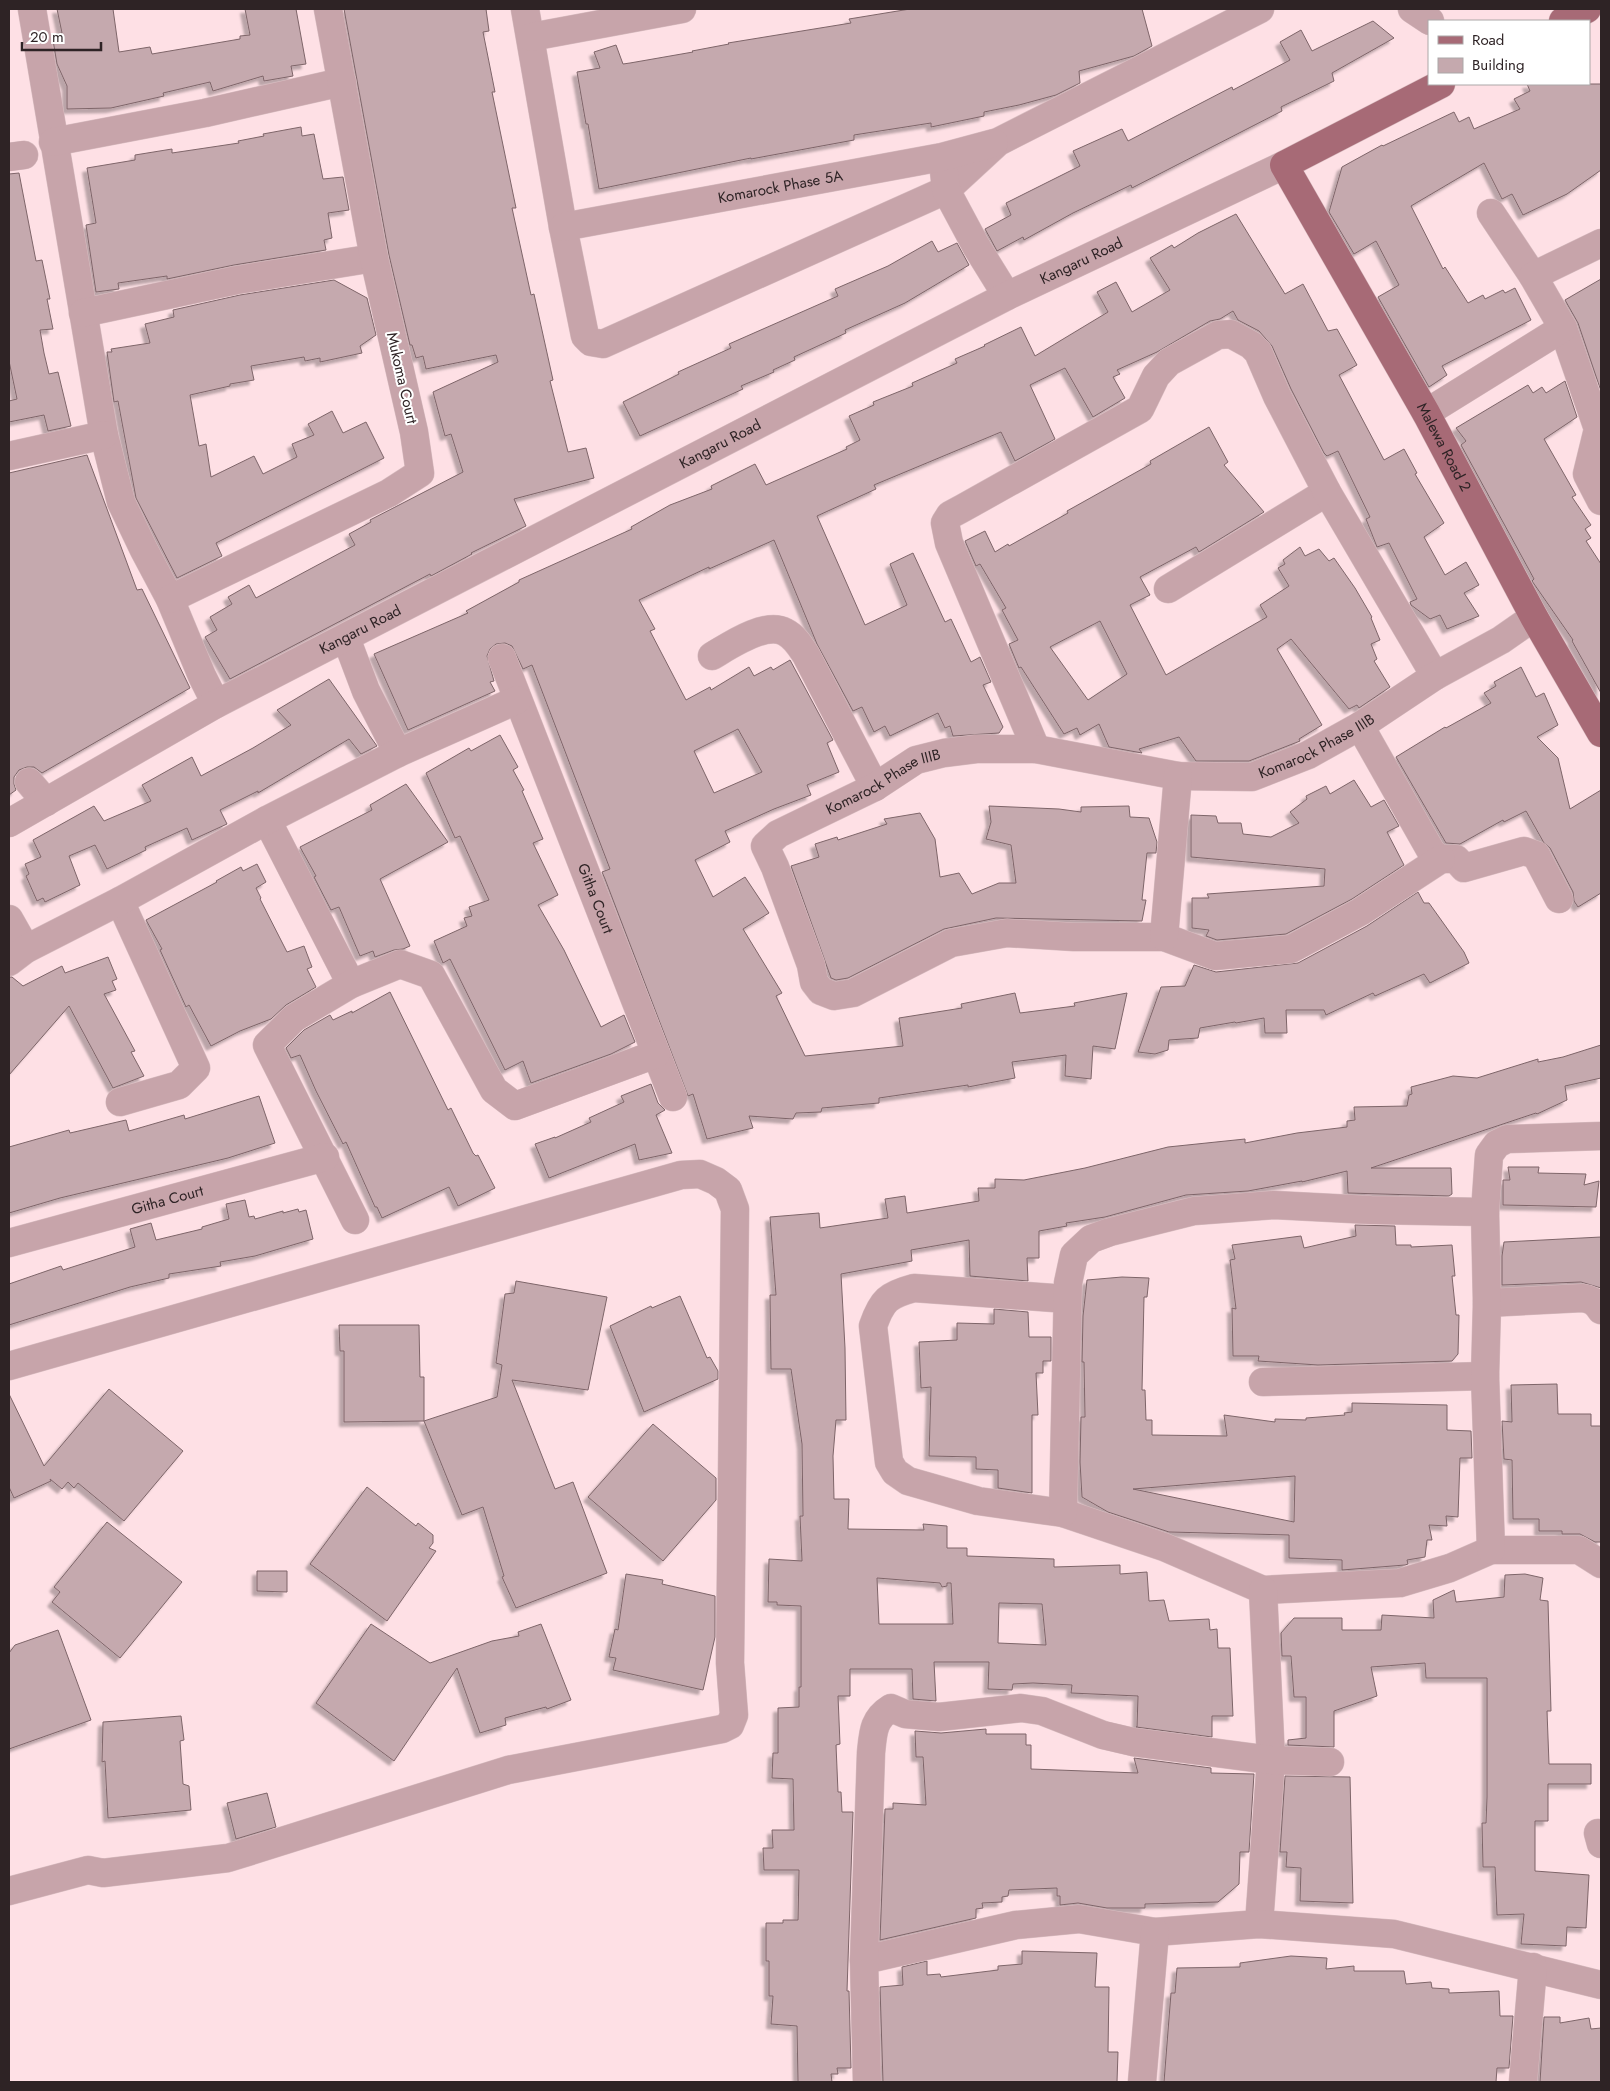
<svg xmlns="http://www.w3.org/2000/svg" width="1610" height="2091" font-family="Jost,sans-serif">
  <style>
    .building { fill: #c5a9ae; stroke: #7e6569; fill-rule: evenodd; filter: url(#shadow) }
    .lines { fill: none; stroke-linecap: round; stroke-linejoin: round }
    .minor-casing { stroke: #d9bec2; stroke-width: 29 }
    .major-casing { stroke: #d9bec2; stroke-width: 29 }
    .minor { stroke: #c7a4aa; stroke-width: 28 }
    .major { stroke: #a76a76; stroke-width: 28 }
    .labels { text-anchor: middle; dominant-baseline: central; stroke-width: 4; stroke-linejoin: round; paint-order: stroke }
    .street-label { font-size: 15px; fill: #2e2325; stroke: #fff }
  </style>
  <defs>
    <filter id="shadow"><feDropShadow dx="-4.5" dy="4.5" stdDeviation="1" flood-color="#0004"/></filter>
  </defs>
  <rect width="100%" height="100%" fill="#fee0e5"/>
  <g class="building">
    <path d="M57,9H113L119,52L150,47L152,54L240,39V36L250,35L245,9H296L306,64L291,66L293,76L264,81L263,76L213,91L210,82L163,93L164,96L111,108L67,109V86L57,64L52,34L62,33Z"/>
    <path d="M344,9H486L489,31L483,32L495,92H492L516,208H512L531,295L534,294L553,380L550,381L568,452L586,448L594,478L514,499L526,526L471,553L472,554L431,576L430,574L230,679L205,637L217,630L210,617L232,604L228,597L249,585L256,598L355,545L349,534L371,522L370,520L463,472L451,434L445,436L433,392L498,362L496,355L426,369L423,356L416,358L412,345H410L389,255Z"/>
    <path d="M910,9H1142L1152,46L1134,56L1079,71L1080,83L1056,95L1019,105L984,112V116L931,127V123L854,135V140L751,159V158L599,189L588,124H586L577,72L600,68L594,52L616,45L623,64L630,63L693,52L692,51L729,44L728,43L851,23L849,19Z"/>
    <path d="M1373,21L1394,38L1332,73L1334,81L1281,107L1282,111L1132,188L1131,185L1073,213L1024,240L1023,237L997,251L990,238L985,229L1011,215L1006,203L1080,166L1073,151L1122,129L1128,141L1232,87L1233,90L1290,60L1280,42L1301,30L1312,51Z"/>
    <path d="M1527,84H1601V170L1567,194L1523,215L1512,194L1502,199L1484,163L1411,206L1443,269L1445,267L1468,303L1483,295L1485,299L1503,290L1505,293L1515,288L1531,320L1442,366L1447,375L1429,387L1378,297L1399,285L1376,241L1354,254L1329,212L1342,167L1382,145L1383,146L1454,112L1459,122L1469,117L1474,129L1520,109L1514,99L1530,91Z"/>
    <path d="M301,127L302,136L314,134L323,179L343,177L349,210L328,213L332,238L324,240L326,250L234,265L167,279V276L118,283L119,289L96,292L86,225L96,223L87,168L135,160V155L172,149V153L239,143L238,141L264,136L263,134Z"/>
    <path d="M19,173L36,261L42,260L50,299H47L53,329L40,330L44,353L49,374L58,372L71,426L48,431L44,415L9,422V401L17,399L9,361V174Z"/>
    <path d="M1236,214L1285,294L1303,284L1328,331L1337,329L1357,365L1339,375L1384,460L1404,449L1417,473L1415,474L1444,523L1424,537L1445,575L1466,562L1479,585L1464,593L1479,616L1447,629L1440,615L1430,619L1411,605L1410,602L1417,599L1389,543L1377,547L1366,519L1370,517L1338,451L1327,456L1324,453L1291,389L1272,346L1259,331L1238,320L1233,311L1220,319L1210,321L1157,352L1117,370L1120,374L1113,377L1125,398L1093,417L1065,368L1030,385L1055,439L1015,461L1001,432L874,485L876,489L817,516L865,625L907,605L890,564L913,553L945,622L951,619L971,662L980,657L991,682L983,685L1003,727L999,733L953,736L950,726L945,728L938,713L890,736L885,726L874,732L862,707L853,711L817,644L774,540L709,569V567L639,600L655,629L650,631L686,700L710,687L711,690L749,667L754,676L771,667L773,670L790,660L833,740L827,743L839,772L807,785L811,795L774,809L725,831L730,842L695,860L713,897L745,877L769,913L743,929L782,993L776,996L805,1056L903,1046L899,1018L962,1008L961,1004L1015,993L1020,1013L1075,1006L1074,1003L1127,993L1115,1049L1093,1046L1091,1079L1065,1076L1066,1055L1012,1062L1015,1078L968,1087V1085L879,1098V1103L822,1108L821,1112L796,1113L793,1119L749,1116L753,1128L707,1139L693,1094L688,1096L605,879L602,872L610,869L532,665L523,669L512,646L505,643L496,644L490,649L487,656L494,681L490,682L495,691L408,730L374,654L468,613L466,611L519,582V580L632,529L631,527L670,505L712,489L711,486L755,464L766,485L847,449L846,447L860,440L849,416L874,405L873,402L913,386L912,383L957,363L955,359L985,346L984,345L1021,327L1035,356L1108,312L1097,292L1116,282L1132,312L1170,290L1150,258L1172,245L1174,248L1198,233ZM738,729L762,772L714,793L694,751Z"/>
    <path d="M932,241L938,252L957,243L969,265L905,303L845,330L846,333L794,357L795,360L773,370L774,372L741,386L743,389L640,436L623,402L679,374L678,372L731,348L729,344L838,296L835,289L888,266Z"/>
    <path d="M1601,279V391L1578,323L1565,300Z"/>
    <path d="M334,280L367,298L376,335L360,346L362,353L320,362V358L305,361L304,357L251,366L254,380L230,384V386L190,395L199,446L206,444L211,477L254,456L263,474L297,457L292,444L314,435L308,424L332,411L343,433L366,422L384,458L216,543L222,556L177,578L136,498L118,401L114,402L107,352H112L111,349L150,343L145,324L174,317L173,310L240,295Z"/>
    <path d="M1565,381L1577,417L1544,439L1576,495L1572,497L1591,525L1585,529L1591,538L1586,541L1601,564V693L1572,641L1573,640L1532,581L1534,579L1461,445L1466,441L1456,428L1528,385L1533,393L1542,387L1546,393Z"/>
    <path d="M1209,427L1228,462L1224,465L1264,512L1199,552L1196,547L1140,577L1150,595L1130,605L1166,675L1267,617L1260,605L1289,586L1278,568L1285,564L1283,560L1300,547L1305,556L1319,549L1329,561L1334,558L1355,588L1372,617L1371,618L1380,640L1371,644L1377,659L1374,661L1390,687L1359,708L1357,705L1349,709L1291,639L1277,649L1322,725L1299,739L1300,741L1295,743L1249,761H1196L1179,737L1139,749L1142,753L1109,747L1099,724L1080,735L1077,728L1064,734L1021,667L1019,668L1009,644L1018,640L1002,610L1006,608L980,564L976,566L965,541L985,531L995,552L1008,544L1009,546L1068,513L1067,511L1151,464L1150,461ZM1100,621L1127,674L1088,700L1050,647Z"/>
    <path d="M87,455L137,590L142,589L190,688L42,773L34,767H27L19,770L14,777V784L16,790L9,795V473Z"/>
    <path d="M1521,667L1536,697L1544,693L1558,725L1537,737L1558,758L1570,809L1601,790V893L1578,907L1574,901L1573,892L1550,848L1544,843L1526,811L1504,822L1503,820L1460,844L1446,843L1396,757L1445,727L1446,728L1491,703L1484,693L1496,686L1494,682Z"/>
    <path d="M329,679L377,746L361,754L349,739L258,793V791L220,810L227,824L192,840L187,828L145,847L146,850L107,869L95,845L69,856L80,885L45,902L43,898L37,901L26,876L29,874L25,864L41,857L33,840L94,806L104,821L151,801L142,785L192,757L201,776L253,748L291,725L277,710Z"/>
    <path d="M500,735L518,767L513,770L524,790L522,791L543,839L533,843L558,895L538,905L564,950L601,1027L624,1015L635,1042L611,1054L531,1083L523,1061L505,1070L450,959L443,963L434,941L467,926L464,918L472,916L469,907L489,900L460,836L455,838L426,773L469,748L471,751Z"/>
    <path d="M1354,780L1371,807L1384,800L1399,826L1387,832L1404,865L1352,899L1286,934L1217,940L1206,936L1209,930L1192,928V898H1209L1207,894L1324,886L1325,869L1191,857V815L1216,816L1218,823H1241L1243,834L1271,837L1299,823L1290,812L1307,799L1306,796L1326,786L1330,794Z"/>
    <path d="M406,784L448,842L380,879L410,946L403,949L394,950L375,957L373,951L360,956L339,907L331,910L314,877L316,876L300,847L372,810L370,805Z"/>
    <path d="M989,806L1059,809L1081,812V807L1129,806L1130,817L1149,818L1157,842L1156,853H1147L1142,900H1146L1142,921L996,918L944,929L848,978L836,980L831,978L791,866L819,857L815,844L837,837L838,840L887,824L884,819L920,813L935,839L940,877L959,873L972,894L999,883H1016L1011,845L986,839L991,822Z"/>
    <path d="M257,864L266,882L256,888L261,898L260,899L287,952L304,946L312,967L307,969L316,987L286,1005L271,1019L240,1031L211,1046L189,1005L186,1007L160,950L162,949L146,920L217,882L216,881L241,867L243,871Z"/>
    <path d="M1418,892L1424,903H1429L1464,952L1469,963L1430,983L1424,974L1375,996L1373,993L1326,1015L1324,1010H1286L1287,1033H1265L1264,1018L1236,1023L1235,1022L1200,1028L1198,1038L1169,1040L1168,1050L1155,1054L1138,1052L1161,987L1185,986L1194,965L1216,972L1298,963L1367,926Z"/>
    <path d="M108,957L117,979L112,981L116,990L104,994L135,1051L131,1052L144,1076L113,1088L69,1006L9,1075V977H12L23,986L62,966L65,973Z"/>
    <path d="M390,992L448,1110L451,1108L473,1153L476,1156L478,1155L495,1188L458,1206L449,1187L382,1218L377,1207H375L346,1142L343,1144L316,1091L300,1055L291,1058L286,1048L304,1030L330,1015L333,1020L352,1011V1013Z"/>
    <path d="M1601,1045V1078L1565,1086L1567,1100L1537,1114L1536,1113L1371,1168H1451L1452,1194L1449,1196L1348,1193L1347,1171L1302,1182V1181L1248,1191L1186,1195L1105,1217L1066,1223L1067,1226L1039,1231V1258H1027L1028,1281L970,1276L969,1240L911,1250L912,1261L841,1274L845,1348L846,1420H836L833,1456L834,1499H849L848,1529L924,1530L923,1524L947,1526V1548H967V1556L1054,1559V1567L1120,1565V1574L1147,1572L1149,1601L1164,1600L1169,1621L1209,1619L1210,1630L1217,1629L1218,1648H1230L1233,1716H1212V1737L1136,1727H1137L1138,1696L1071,1693L1072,1685L1033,1683L1013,1684L1012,1690L988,1689L989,1662H934L936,1701L913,1699L912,1669H850V1696H838L840,1744L836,1745L838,1792H841L842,1812H853L847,1991H849L851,2068H837L838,2074H831L832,2082H798L797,2026L771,2024L773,1996H769V1961H766V1923H783V1920H798L799,1870H764L763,1848H773L772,1830H794L793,1779L772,1778L773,1753H778V1708L799,1707V1687H801V1606L777,1605V1602H768L769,1559L802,1561L800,1516H803L802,1444L791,1369H771L770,1295H776L770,1217L819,1213L820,1228L888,1218L885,1199L905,1196L907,1213L979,1201L978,1188H995V1179L1024,1180L1085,1168L1168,1147L1245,1139V1143L1297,1133L1347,1127V1121L1355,1120L1354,1107L1407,1106L1409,1095L1412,1094L1411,1087L1453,1076L1477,1078L1538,1059V1062L1563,1057ZM877,1578L940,1583L942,1587L947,1586V1583H951L953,1624H879ZM999,1603L1042,1604L1046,1645L998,1643Z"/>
    <path d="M651,1084L658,1103L665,1110L656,1115L672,1153L639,1160L635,1144L549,1178L535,1144L555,1137V1138L591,1122L589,1118L624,1102L621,1096Z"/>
    <path d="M259,1096L275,1143L228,1158L60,1198L9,1213V1147L69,1130L70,1133L126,1120L129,1131L184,1115L185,1119Z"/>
    <path d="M1508,1167H1539L1538,1173L1586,1174L1584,1185L1599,1181L1596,1207L1503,1205V1180H1510Z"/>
    <path d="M245,1200L249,1217L254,1216L255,1219L283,1211V1213L298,1209L299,1212L306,1210L313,1239L255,1256L220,1262L221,1266L169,1274V1278L130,1287L9,1325V1284L61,1266L63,1270L135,1247L130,1229L151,1223L156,1240L202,1229V1227L229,1219L226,1204Z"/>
    <path d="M1355,1225L1395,1226L1396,1245H1411V1247L1452,1245L1455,1276H1452L1456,1315H1459L1458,1354L1452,1361L1318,1365L1258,1361L1259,1356H1233L1232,1308L1236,1309L1230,1260L1235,1259L1232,1245L1301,1236L1304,1248L1356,1236Z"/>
    <path d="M1601,1237V1288L1581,1282L1502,1285V1256L1504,1242Z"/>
    <path d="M1122,1277L1149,1278L1147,1297H1144L1142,1390H1145L1146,1420H1152V1435L1227,1436L1224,1415L1275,1422V1419L1306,1420V1418L1345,1415L1344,1413L1352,1412V1403L1447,1405V1430L1471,1431L1472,1458H1460L1458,1517L1446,1516L1447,1526L1429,1525L1432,1540H1427L1425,1557L1407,1560L1408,1564L1405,1565L1342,1570V1560L1289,1558V1535L1169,1532L1108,1512L1082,1497L1080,1462L1081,1417H1085L1084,1362H1082L1083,1316L1087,1280ZM1295,1476L1294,1522L1133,1489Z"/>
    <path d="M516,1281L607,1297L588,1390L512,1380L555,1489L573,1482L607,1573L516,1608L502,1577L504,1576L483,1507L462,1515L424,1421L344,1422V1351H340L339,1325H419L420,1377H424V1421L497,1397L502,1365L496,1363L505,1294L514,1293Z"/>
    <path d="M680,1296L707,1358L710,1357L718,1371V1379L644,1412L610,1326L651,1306L652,1308Z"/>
    <path d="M994,1309L1028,1312L1029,1337H1051V1361H1043V1373H1036L1038,1415H1032V1493L998,1488V1470L976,1469V1457L929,1456L931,1387L921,1388L919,1342L957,1340V1323L994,1324Z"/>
    <path d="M1557,1384L1558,1414H1591V1426H1601V1542H1595L1580,1534H1562V1531H1539V1519H1513L1512,1460L1504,1459L1502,1421L1512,1422L1511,1385Z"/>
    <path d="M109,1389L183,1451L124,1521L78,1483L74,1488L68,1482L62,1489L50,1479L51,1481L14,1498L9,1487V1394L44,1466Z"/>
    <path d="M653,1424L716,1478V1500L663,1561L588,1497Z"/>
    <path d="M367,1487L416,1526L418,1523L433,1535V1543L429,1548L436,1551L387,1621L310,1564Z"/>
    <path d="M107,1522L182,1582L120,1658L52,1602L60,1592L54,1587Z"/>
    <path d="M257,1571H287V1592L257,1591Z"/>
    <path d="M626,1574L663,1580L662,1584L715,1596V1637L703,1690L613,1670L616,1658L609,1657L615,1629L618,1630Z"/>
    <path d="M1525,1574L1543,1578L1540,1600L1548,1601L1551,1711H1547L1549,1764H1591V1784H1548V1821H1535V1871L1589,1875L1586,1928L1567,1927L1566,1946L1521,1944L1524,1914L1497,1915L1495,1867H1483L1482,1823H1486L1487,1797V1678H1426L1425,1663L1371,1667L1377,1696L1334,1711V1747L1288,1745V1740L1306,1738V1697H1294L1291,1656H1282L1281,1633L1294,1618H1342V1630H1381L1382,1615L1434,1618L1433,1600L1454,1590L1456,1602L1504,1597L1505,1575Z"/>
    <path d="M371,1624L430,1663L492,1641L519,1636L518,1632L541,1624L571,1700L547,1709L546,1707L505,1718L506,1725L480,1733L457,1668L394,1761L316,1703Z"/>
    <path d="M58,1630L91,1720L9,1749V1653L15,1645Z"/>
    <path d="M181,1716L184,1740L180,1741L183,1784L189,1786L191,1810L108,1818L105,1761L102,1762L103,1722Z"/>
    <path d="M986,1729V1734H1026V1745H1031V1769L1138,1773L1134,1758L1211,1768V1773L1254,1774L1249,1852H1240L1239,1884L1218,1902L1145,1904V1908H1107L1078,1903L1060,1905V1896H1057V1888L1009,1890L1008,1896L1002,1897V1902L982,1903L983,1908L976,1909V1918L880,1940L885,1809H893V1803L926,1805L923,1757H916L915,1731L941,1733Z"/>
    <path d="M1285,1776L1350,1777L1353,1903L1300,1901L1301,1868L1286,1867L1287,1852H1280Z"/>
    <path d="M267,1793L276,1827L236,1839L227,1803Z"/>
    <path d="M1022,1951L1097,1953L1095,1987H1109L1108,2052H1118L1117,2082H883L880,1987L903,1985L902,1967L927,1961V1975L940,1974L941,1977L998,1970V1966L1022,1964Z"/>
    <path d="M1291,1956L1327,1958L1326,1969L1354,1966V1971H1404L1406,1984L1431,1982L1432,1988L1449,1989V1993L1499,1991L1500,2016H1513L1509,2068H1497L1496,2082H1164L1171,1993H1175L1177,1968L1240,1967V1963Z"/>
    <path d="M1544,2017H1560V2023L1589,2018L1591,2029L1601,2028V2082H1540Z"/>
  </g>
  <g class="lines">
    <g class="minor-casing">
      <g id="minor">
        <path d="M32,9L104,435L121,502L144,550L170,599L202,676L216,704"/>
        <path d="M525,9L563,227L585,336L591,342L603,344L946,190L998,142L1260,9"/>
        <path d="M1412,9L1430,21"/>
        <path d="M531,37L682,9"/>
        <path d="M53,142L205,113L342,82"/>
        <path d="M9,157L24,155"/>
        <path d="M944,171L946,190L976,246L1007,296"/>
        <path d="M1491,213L1533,276"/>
        <path id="s1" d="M563,227L942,157L994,143"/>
        <path d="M83,313L237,280L374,258"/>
        <path d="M1563,328L1598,429L1587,474L1601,501"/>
        <path d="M1426,413L1563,328L1533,276L1601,243"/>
        <path d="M9,456L104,435"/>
        <path d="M1168,589L1327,492"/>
        <path d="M170,599L389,493L420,473L414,432L374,258L328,9"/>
        <path d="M346,638L366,691L398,753"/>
        <path d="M712,656C729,646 765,621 785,632C795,637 800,646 806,655L875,787"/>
        <path id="s2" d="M502,658L673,1097"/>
        <path d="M1360,726L1432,853L1441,859H1456L1464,868L1524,851L1536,855L1559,899"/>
        <path d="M1036,749L949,543L945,523L950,515L963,508L1140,409L1156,376L1169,362L1218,335L1231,334L1251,345L1258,352L1277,396L1327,492L1435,676"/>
        <path d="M29,782L46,802"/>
        <path d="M267,820L351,984"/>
        <path id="s3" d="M9,823L216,704L1007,296L1284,165"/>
        <path id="s4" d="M1441,859L1360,912L1291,949L1215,956L1164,937H1074L1007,933L951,943L853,993L834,996L821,991L814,982L811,965L775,867L765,846L778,834L875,787L916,760L944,753L976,749H1036L1178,776L1252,777L1308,755L1360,726L1435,676L1501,640L1534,617"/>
        <path d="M120,901L196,1068L179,1085L120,1102"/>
        <path d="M9,919L26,949"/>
        <path d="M1164,937L1178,776"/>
        <path d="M9,962L26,949L120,901L267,820L398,753L517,700"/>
        <path d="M355,1220L267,1045L294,1018L351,984L400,964L431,975L494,1090L515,1106L656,1054"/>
        <path id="s5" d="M9,1243L325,1157"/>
        <path d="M1067,1299L914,1288C888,1295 882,1300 873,1326L889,1462L895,1472L908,1481L978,1501L1063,1513L1164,1547L1263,1590L1400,1583L1450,1568L1491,1550H1579L1601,1564"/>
        <path d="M1487,1303L1582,1298C1591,1299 1596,1302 1601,1310"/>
        <path d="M9,1366L681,1175L700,1174L716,1181L728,1190L735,1209L730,1663L734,1715L730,1725L722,1729L508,1770L228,1858L103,1873L88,1870L9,1891"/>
        <path d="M1263,1382L1485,1376"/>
        <path d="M1063,1513L1068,1283L1074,1255L1091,1239L1110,1232L1194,1211L1274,1205L1371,1210L1485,1212"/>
        <path d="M1491,1550L1485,1376L1487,1303L1485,1212L1489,1155L1497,1144L1507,1139L1601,1136"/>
        <path d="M1598,1833L1601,1844"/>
        <path d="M1259,1924L1271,1760L1263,1590"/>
        <path d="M864,1960L1016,1925L1079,1919L1155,1932L1259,1924L1394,1934L1601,1985"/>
        <path d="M867,2082L864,1960L871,1753C873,1733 873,1719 891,1708L905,1714L939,1717L1021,1708L1042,1711L1103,1735L1133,1742L1271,1760L1330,1762"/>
        <path d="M1142,2082L1155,1932"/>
        <path d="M1523,2082L1533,1967"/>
      </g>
    </g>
    <g class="major-casing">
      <g id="major">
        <path d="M1563,21L1587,9"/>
        <path id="s6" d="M1441,84L1284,165L1426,413L1534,617L1601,733"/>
      </g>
    </g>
    <use href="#minor" class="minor"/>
    <use href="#major" class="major"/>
  </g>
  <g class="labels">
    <g class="street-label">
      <text stroke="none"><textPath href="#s1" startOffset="221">Komarock Phase 5A</textPath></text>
      <text stroke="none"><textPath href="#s3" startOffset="1211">Kangaru Road</textPath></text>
      <text transform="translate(402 378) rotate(77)">Mukoma Court</text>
      <text stroke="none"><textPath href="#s3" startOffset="806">Kangaru Road</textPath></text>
      <text stroke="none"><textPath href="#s6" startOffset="501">Malewa Road 2</textPath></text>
      <text stroke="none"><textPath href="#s3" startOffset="401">Kangaru Road</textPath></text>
      <text stroke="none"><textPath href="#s4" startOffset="1405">Komarock Phase IIIB</textPath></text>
      <text stroke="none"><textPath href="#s4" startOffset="955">Komarock Phase IIIB</textPath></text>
      <text stroke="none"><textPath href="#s2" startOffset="258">Githa Court</textPath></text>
      <text stroke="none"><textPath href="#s5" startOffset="164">Githa Court</textPath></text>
    </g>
  </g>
  <rect width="1610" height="2091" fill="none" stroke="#2e2325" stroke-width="20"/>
  <rect x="1428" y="20" width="162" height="65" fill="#ffffff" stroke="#aba7a8"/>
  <rect x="1438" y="36" width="25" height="8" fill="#a76a76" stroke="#aba7a8"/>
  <text x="1472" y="45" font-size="15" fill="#2e2325">Road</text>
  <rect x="1438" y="58" width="25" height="15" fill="#c5a9ae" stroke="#aba7a8"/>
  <text x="1472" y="70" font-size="15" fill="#2e2325">Building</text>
  <path d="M22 42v8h79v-8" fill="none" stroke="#2e2325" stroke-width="2.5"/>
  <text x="30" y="42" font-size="15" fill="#2e2325" stroke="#ffffff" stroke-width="4" paint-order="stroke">20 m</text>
</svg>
